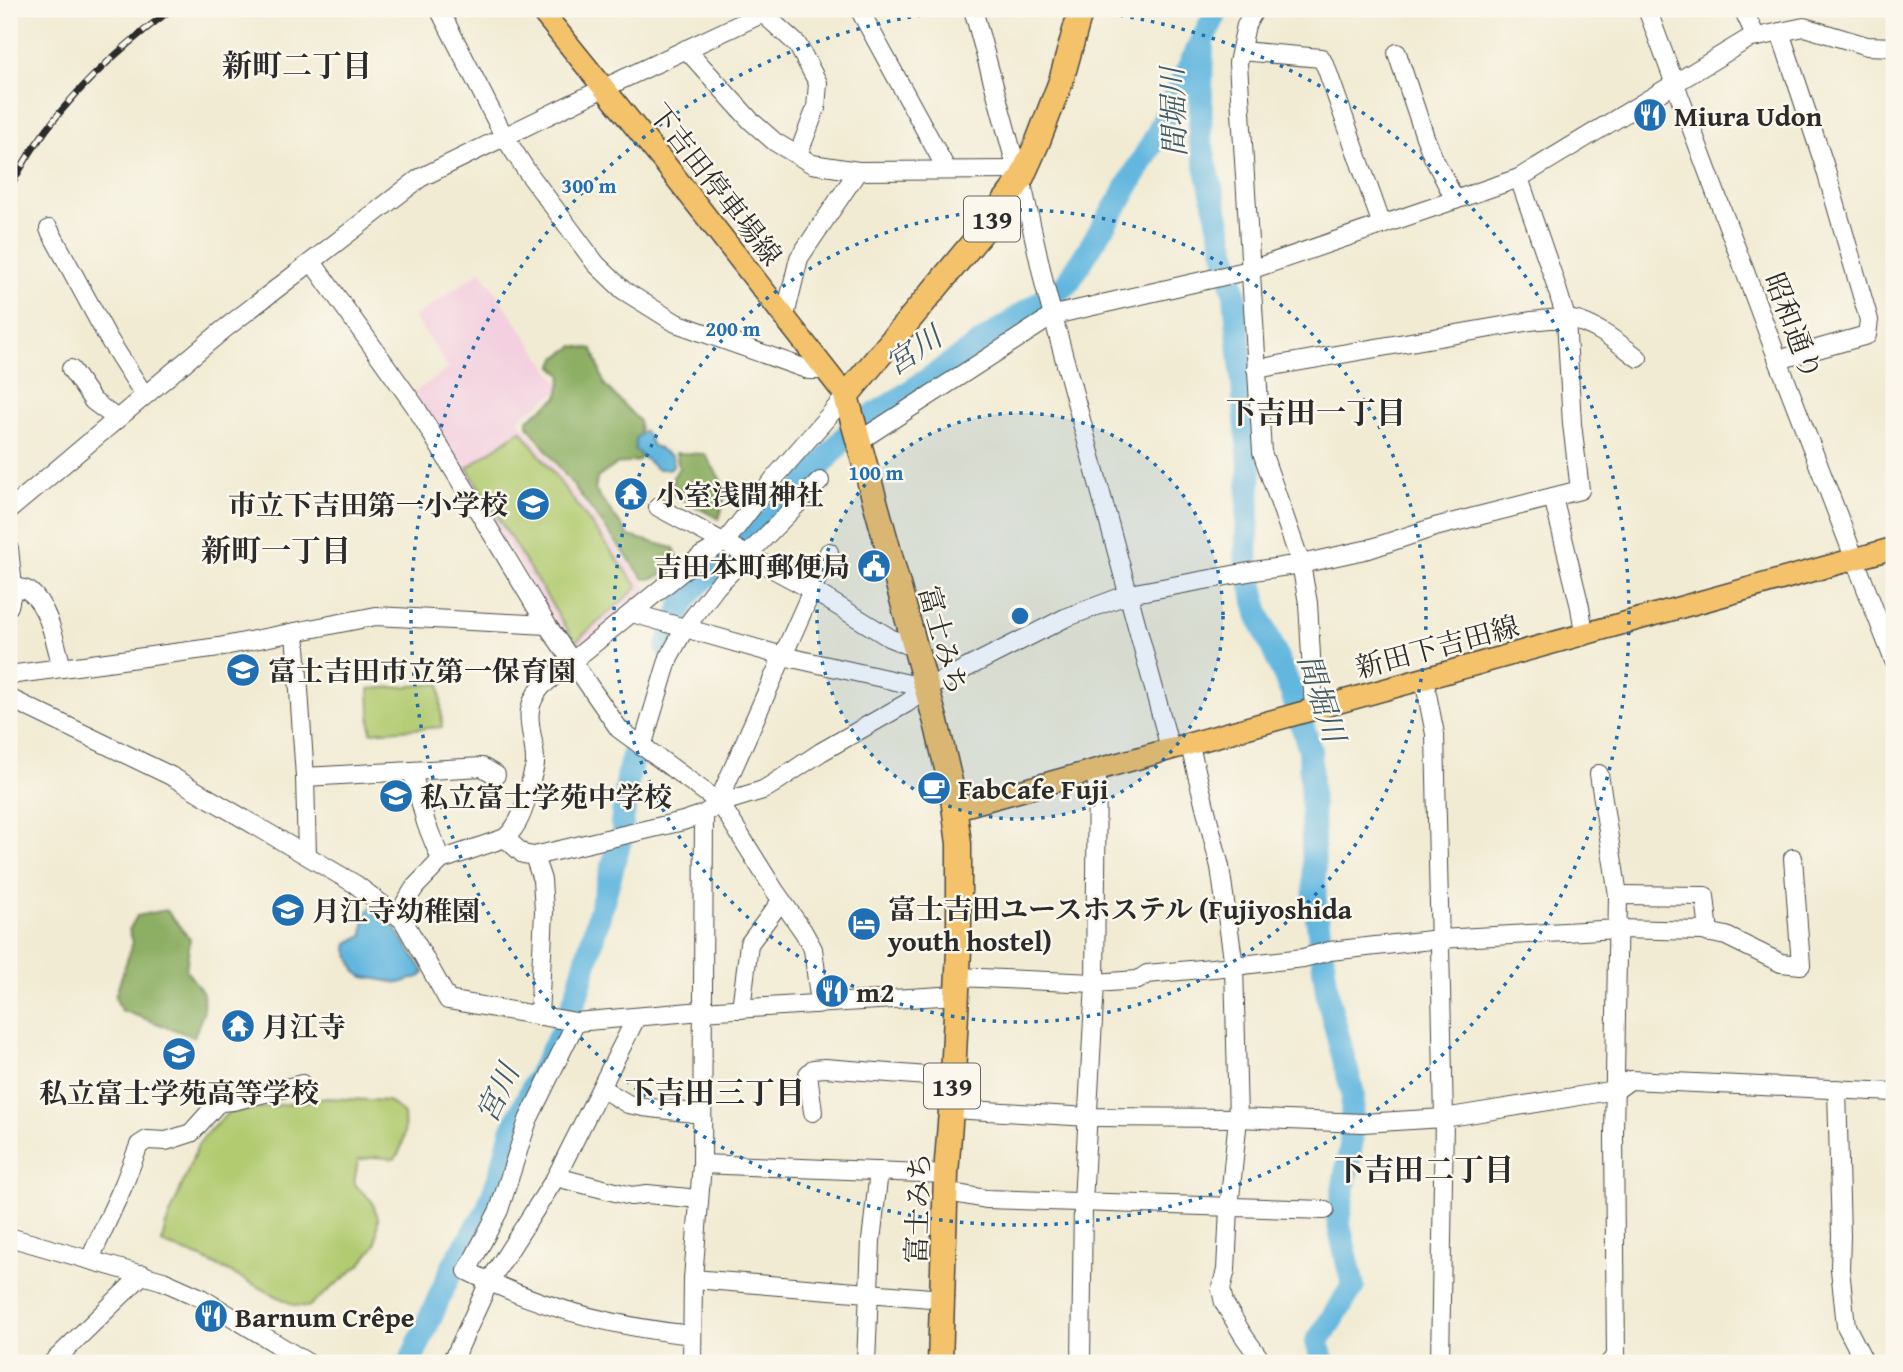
<svg xmlns="http://www.w3.org/2000/svg" width="1903" height="1372" font-family="'Gentium Book Plus','Noto Serif JP',serif">
  <style>
    .built { fill: #f3cfdf }
    .green { fill: #b2cb71; stroke: #6e7b4e; stroke-width: 2 }
    .forest { fill: #8daf63; stroke: #5c6d47; stroke-width: 2 }
    .water { fill: #63b7df; stroke: #477185; stroke-width: 2 }
    .lines { fill: none; stroke-linecap: round; stroke-linejoin: round }
    .stream { stroke: #63b7df; stroke-width: 4.5 }
    .river { stroke: #63b7df; stroke-width: 24 }
    .minor-casing { stroke: #494844; stroke-width: 20 }
    .major-casing { stroke: #494844; stroke-width: 24 }
    .highway-casing { stroke: #494844; stroke-width: 27 }
    .minor { stroke: #fff; stroke-width: 18 }
    .major { stroke: #f3c26a; stroke-width: 21 }
    .highway { stroke: #f3c26a; stroke-width: 24 }
    .rail-casing { stroke: #2b2b2b; stroke-width: 7 }
    .rail { stroke: #fbf7ec; stroke-width: 4.5; stroke-dasharray: 13; stroke-linecap: butt }
    .ring { fill: none; stroke: #1f6fb2; stroke-width: 3.5; stroke-dasharray: 3.5 7 }
    .labels { text-anchor: middle; dominant-baseline: central; stroke-width: 5; stroke-linejoin: round; paint-order: stroke }
    .shield { fill: #fbf7ec; stroke: #696865; stroke-width: 2 }
    .shield-label { font-size: 26px; font-weight: bold; fill: #2b2b2b }
    .poi-label { font-size: 28px; font-weight: bold; fill: #2b2b2b; stroke: #fbf7ec; text-anchor: start }
    .street-label { font-size: 28px; fill: #2b2b2b; stroke: #fbf7ec }
    .neighbourhood-label { font-size: 30px; font-weight: bold; fill: #2b2b2b; stroke: #fbf7ec }
    .water-label { font-size: 30px; font-style: italic; fill: #3f5c6a; stroke: #fbf7ec }
    .centre { fill: #1f6fb2; stroke: #fbf7ec; stroke-width: 3.5 }
    .ring-label { font-size: 21px; text-anchor: middle; font-weight: bold; fill: #1f6fb2; stroke: #fbf7ec; stroke-width: 5; stroke-linejoin: round; paint-order: stroke }
  </style>
  <rect width="100%" height="100%" fill="#fbf7ec"/>
  <filter id="ink" filterUnits="userSpaceOnUse"><feTurbulence type="fractalNoise" baseFrequency=".0143" numOctaves="2"/><feDisplacementMap in="SourceGraphic" scale="14" xChannelSelector="R" yChannelSelector="G"/><feConvolveMatrix kernelMatrix="1 2 1 2 8 2 1 2 1" color-interpolation-filters="sRGB"/></filter>
  <filter id="wash" filterUnits="userSpaceOnUse"><feTurbulence type="fractalNoise" baseFrequency=".00686" numOctaves="4" result="noise"/><feDisplacementMap in="SourceGraphic" scale="28" xChannelSelector="R" yChannelSelector="G"/><feGaussianBlur stdDeviation="1.57" result="paint"/><feColorMatrix in="noise" values="0 0 0 0 0 0 0 0 0 0 0 0 0 0 0 0 0 1.4 0 .05"/><feComposite in="paint" operator="in"/></filter>
  <g filter="url(#wash)">
    <rect width="100%" height="100%" fill="#f1ebd3"/>
    <path class="built" d="M481,271L562,388L518,419L648,589L579,649L571,647L413,393L449,368L414,317Z"/>
    <g class="green">
      <path d="M521,430L638,587L575,642L467,468Z"/>
      <path d="M440,684L442,727L371,732L369,689Z"/>
      <path d="M327,1098L388,1101L404,1114C405,1132 405,1145 395,1159L377,1157L358,1160L354,1184L372,1201L378,1218L376,1244L361,1264L308,1307L294,1305L204,1259L162,1243L165,1228L198,1145L208,1132L228,1113Z"/>
    </g>
    <g class="forest">
      <path d="M574,346L593,349L604,384L639,421L641,438L651,443L638,461L617,464L597,478L595,490L629,536L674,548L679,559C671,570 658,580 644,579L528,426V419L558,397L562,375L553,366L556,358Z"/>
      <path d="M676,453L705,454C722,484 731,484 719,519L672,494V479L679,468Z"/>
      <path d="M166,910L190,939L186,970L203,993L204,1010L194,1037L121,1010L115,997L133,942L129,930L137,916Z"/>
    </g>
    <g class="water">
      <path d="M644,431L647,434L652,445L672,456L673,466L669,469H657L635,450L636,438Z"/>
      <path d="M373,905L376,906L394,926L424,972L422,976L400,983L364,977L356,972L347,950L348,943L363,935C364,924 364,913 373,905Z"/>
    </g>
    <g class="lines">
      <path class="stream" d="M1819,12V9"/>
      <g class="river">
        <path d="M1202,43L1200,138L1235,296L1250,464L1246,557L1258,614L1292,693L1310,750L1315,902L1328,998L1353,1094L1351,1145L1338,1221L1353,1286L1317,1342L1323,1363"/>
        <path d="M667,647L684,602L694,588L791,500L854,427L895,402L1067,284L1121,198L1157,135L1170,105L1218,9"/>
        <path d="M622,823L629,771L635,748"/>
        <path d="M410,1363L454,1264L486,1213L501,1172L512,1131L534,1085L565,1026L577,994L620,840"/>
      </g>
    </g>
  </g>
  <g filter="url(#ink)">
    <g class="lines">
      <g class="minor-casing">
        <g id="minor">
          <path d="M439,9L504,136L526,170L596,264L623,290L676,323L809,370H824"/>
          <path d="M758,9L797,44L818,83L816,108L798,155"/>
          <path d="M859,9L947,170"/>
          <path d="M973,9L1017,170L1021,179L1045,287L1170,748"/>
          <path d="M1255,9L1246,25L1238,63L1262,452L1301,564L1308,603L1314,708"/>
          <path d="M1647,9L1778,360L1894,661"/>
          <path d="M1743,9L1756,37"/>
          <path d="M686,49L751,121L775,142L812,164L858,171L1017,170"/>
          <path d="M1241,51L1321,58L1326,67L1382,225"/>
          <path d="M1397,53L1425,137L1433,157L1455,200"/>
          <path d="M49,229L108,338L141,390L146,395"/>
          <path d="M312,262L415,406L547,625L619,729L720,803L775,891L803,931L813,949L820,1004"/>
          <path d="M785,316L799,258L858,171"/>
          <path d="M1778,360L1867,335L1869,320L1824,164L1780,32"/>
          <path d="M71,369L93,401L117,419"/>
          <path d="M1256,369L1531,321C1542,320 1553,318 1564,319C1589,319 1619,343 1638,358"/>
          <path d="M859,441L1054,315L1250,270L1519,178L1748,39L1804,27L1867,46L1894,47"/>
          <path d="M1553,497L1580,607L1584,634"/>
          <path d="M658,507L812,590L890,638L915,648"/>
          <path d="M9,510L223,330L420,178L604,88L772,9"/>
          <path d="M9,548L13,588L9,606"/>
          <path d="M13,588C18,588 24,588 29,591C49,606 56,645 62,668"/>
          <path d="M632,613L783,656L927,688"/>
          <path d="M295,632L305,777L307,855"/>
          <path d="M9,675L219,647L376,616L547,625"/>
          <path d="M1424,679L1435,734L1444,1118L1440,1363"/>
          <path d="M9,698L171,776L355,884L403,920L448,1000L576,1022L702,1011L957,995"/>
          <path d="M1189,742L1220,867L1234,966L1238,1118L1229,1208L1226,1270L1221,1289L1224,1303L1243,1335L1263,1363"/>
          <path d="M642,747L669,657L685,628L717,586L820,481"/>
          <path d="M412,771L426,823L441,860"/>
          <path d="M1599,774L1618,895L1614,1136L1616,1357L1609,1363"/>
          <path d="M305,777L482,767L496,775"/>
          <path d="M720,803L723,791L829,552"/>
          <path d="M505,838L523,854L534,856L683,821L704,814"/>
          <path d="M534,856L542,880L544,911L539,1016"/>
          <path d="M1618,895L1705,896L1709,933"/>
          <path d="M403,920L405,903L415,887L441,860L505,838C521,824 525,805 530,785C531,778 534,771 535,764C536,733 518,714 542,686L701,556L725,542L776,476L846,396"/>
          <path d="M958,977L1095,983L1138,980L1147,974L1234,966L1303,958L1330,951L1440,939L1618,929L1702,931L1726,936L1781,963L1801,965L1793,858"/>
          <path d="M741,1009L749,944L781,901"/>
          <path d="M576,1022L528,1120L499,1210L467,1271C538,1307 614,1327 692,1335"/>
          <path d="M601,1088L628,1104L643,1107L702,1114"/>
          <path d="M1837,1089L1841,1236L1840,1269L1846,1326L1865,1363"/>
          <path d="M951,1109L1089,1117L1238,1118L1363,1123L1444,1118L1616,1090L1630,1080L1894,1092"/>
          <path d="M813,1112L808,1074L813,1069L825,1068L953,1078"/>
          <path d="M702,1164L946,1174"/>
          <path d="M556,1177L631,1196L647,1194L699,1199"/>
          <path d="M947,1192L986,1199L1325,1210"/>
          <path d="M9,1237L163,1281L201,1298L308,1363"/>
          <path d="M90,1259L124,1184L139,1145L147,1140L166,1141L191,1133L216,1105L221,1102L233,1101L302,1084"/>
          <path d="M693,1279L943,1299"/>
          <path d="M52,1363L143,1274"/>
          <path d="M449,1363L457,1352L489,1282L556,1177L636,1018"/>
          <path d="M692,1363L693,1279L702,1164L704,814L720,803L763,790L773,784L821,752L907,703L927,688L1065,618L1129,594L1254,571L1301,564L1369,549L1435,527L1580,490L1572,424L1566,318L1554,279L1519,178"/>
          <path d="M866,1363L871,1241L879,1171"/>
          <path d="M1081,1363L1083,1202L1095,983L1097,769"/>
        </g>
      </g>
      <g class="major-casing">
        <g id="major">
          <path d="M540,9L666,165L846,396"/>
          <path d="M955,809L1894,548"/>
        </g>
      </g>
      <g class="highway-casing">
        <path id="highway" d="M940,1363L946,1174L952,1098L959,950V844L952,790L937,726L846,396L982,232L1021,179L1038,141L1061,81L1081,9"/>
      </g>
      <use href="#minor" class="minor"/>
      <use href="#major" class="major"/>
      <use href="#highway" class="highway"/>
      <g class="rail-casing">
        <path id="rail" d="M9,189C17,175 25,160 34,147C71,92 119,48 172,9"/>
      </g>
      <use href="#rail" class="rail"/>
    </g>
  </g>
  <circle cx="1020" cy="616" r="203" fill="#1f6fb2" fill-opacity=".12"/>
  <g class="ring">
    <circle cx="1020" cy="616" r="203"/>
    <circle cx="1020" cy="616" r="406"/>
    <path d="M1068 9A609 609 0 1 1 972 9"/>
  </g>
  <defs>
    <g id="restaurant-disc" transform="scale(1.75)"><circle r="9.5" fill="#1f6fb2" stroke="#fbf7ec"/><path d="M-5-6h1v4h1v-4h1v4h1v-4h1v5L-1.5 .5V6h-2V.5L-5-1ZM5-6V6H3V1.5H1.5Q1.5-4 5-6Z" fill="#fff"/></g>
    <g id="temple-disc" transform="scale(1.75)"><circle r="9.5" fill="#1f6fb2" stroke="#fbf7ec"/><path d="M0-6L5-2H3V0L6.5 2.5H4V6H1.5V3h-3V6H-4V2.5H-6.5L-3 0V-2H-5Z" fill="#fff"/></g>
    <g id="school-disc" transform="scale(1.75)"><circle r="9.5" fill="#1f6fb2" stroke="#fbf7ec"/><path d="M0-5L7-2L0 1L-7-2ZM-4 1L0 2.5L4 1V4Q0 6-4 4Z" fill="#fff"/></g>
    <g id="civic-disc" transform="scale(1.75)"><circle r="9.5" fill="#1f6fb2" stroke="#fbf7ec"/><path d="M-.6-6.5H3V-4.5H.6V-3L4-1V1h2V6H-6V1h2V-1L-.6-3ZM-1.2 2.5V6h2.4V2.5Z" fill="#fff"/></g>
    <g id="cafe-disc" transform="scale(1.75)"><circle r="9.5" fill="#1f6fb2" stroke="#fbf7ec"/><path d="M-5.5-4.5H6V0H3Q3 3.5 0 3.5H-2.5Q-5.5 3.5-5.5 0ZM3-3.2v2h1.7v-2ZM-6 4.5H4V6H-6Z" fill="#fff"/></g>
    <g id="hotel-disc" transform="scale(1.75)"><circle r="9.5" fill="#1f6fb2" stroke="#fbf7ec"/><path d="M-6-4.5h1.5V1H6V5H4.5V3h-9V5H-6ZM-4 0a1.8 1.8 0 1 1 3.6 0ZM.5 0V-2.5h3Q6-2.5 6 0Z" fill="#fff"/></g>
  </defs>
  <g fill-rule="evenodd">
    <use href="#restaurant-disc" x="1650" y="115"/>
    <use href="#temple-disc" x="631" y="494"/>
    <use href="#school-disc" x="533" y="504"/>
    <use href="#civic-disc" x="874" y="566"/>
    <use href="#school-disc" x="243" y="670"/>
    <use href="#cafe-disc" x="934" y="788"/>
    <use href="#school-disc" x="396" y="796"/>
    <use href="#school-disc" x="288" y="910"/>
    <use href="#hotel-disc" x="864" y="924"/>
    <use href="#restaurant-disc" x="832" y="991"/>
    <use href="#temple-disc" x="238" y="1026"/>
    <use href="#school-disc" x="179" y="1054"/>
    <use href="#restaurant-disc" x="211" y="1316"/>
  </g>
  <g class="labels">
    <g class="shield">
      <rect x="964" y="196.5" width="56" height="45" rx="5"/>
      <rect x="924" y="1063.5" width="56" height="45" rx="5"/>
    </g>
    <g class="shield-label">
      <text x="992" y="219">139</text>
      <text x="952" y="1086">139</text>
    </g>
    <g class="poi-label">
      <text x="1674" y="115">Miura Udon</text>
      <text x="656" y="494">小室浅間神社</text>
      <text x="508" y="504" text-anchor="end">市立下吉田第一小学校</text>
      <text x="850" y="566" text-anchor="end">吉田本町郵便局</text>
      <text x="268" y="670">富士吉田市立第一保育園</text>
      <text x="958" y="788">FabCafe Fuji</text>
      <text x="420" y="796">私立富士学苑中学校</text>
      <text x="888" y="908">富士吉田ユースホステル (Fujiyoshida<tspan x="888" dy="32">youth hostel)</tspan></text>
      <text x="312" y="910">月江寺幼稚園</text>
      <text x="856" y="991">m2</text>
      <text x="262" y="1026">月江寺</text>
      <text x="179" y="1092" text-anchor="middle">私立富士学苑高等学校</text>
      <text x="235" y="1316">Barnum Crêpe</text>
    </g>
    <g class="street-label">
      <text transform="translate(716 184) rotate(52)">下吉田停車場線</text>
      <text transform="translate(1794 326) rotate(69)">昭和通り</text>
      <text transform="translate(944 640) rotate(74)">富士みち</text>
      <text transform="translate(1437 646) rotate(-15)">新田下吉田線</text>
      <text transform="translate(917 1208) rotate(-88)">富士みち</text>
    </g>
    <g class="neighbourhood-label">
      <text x="297" y="65">新町二丁目</text>
      <text x="1316" y="412">下吉田一丁目</text>
      <text x="276" y="550">新町一丁目</text>
      <text x="715" y="1092">下吉田三丁目</text>
      <text x="1424" y="1169">下吉田二丁目</text>
    </g>
    <g class="water-label">
      <text transform="translate(1173 112) rotate(-92)">間堀川</text>
      <text transform="translate(913 350) rotate(-34)">宮川</text>
      <text transform="translate(1322 698) rotate(72)">間堀川</text>
      <text transform="translate(497 1093) rotate(-65)">宮川</text>
    </g>
  </g>
  <circle cx="1020" cy="616" r="10" class="centre"/>
  <g class="ring-label">
    <text x="589" y="193">300 m</text>
    <text x="733" y="336">200 m</text>
    <text x="876" y="480">100 m</text>
  </g>
  <rect width="1903" height="1372" fill="none" stroke="#fbf7ec" stroke-width="35"/>
</svg>
